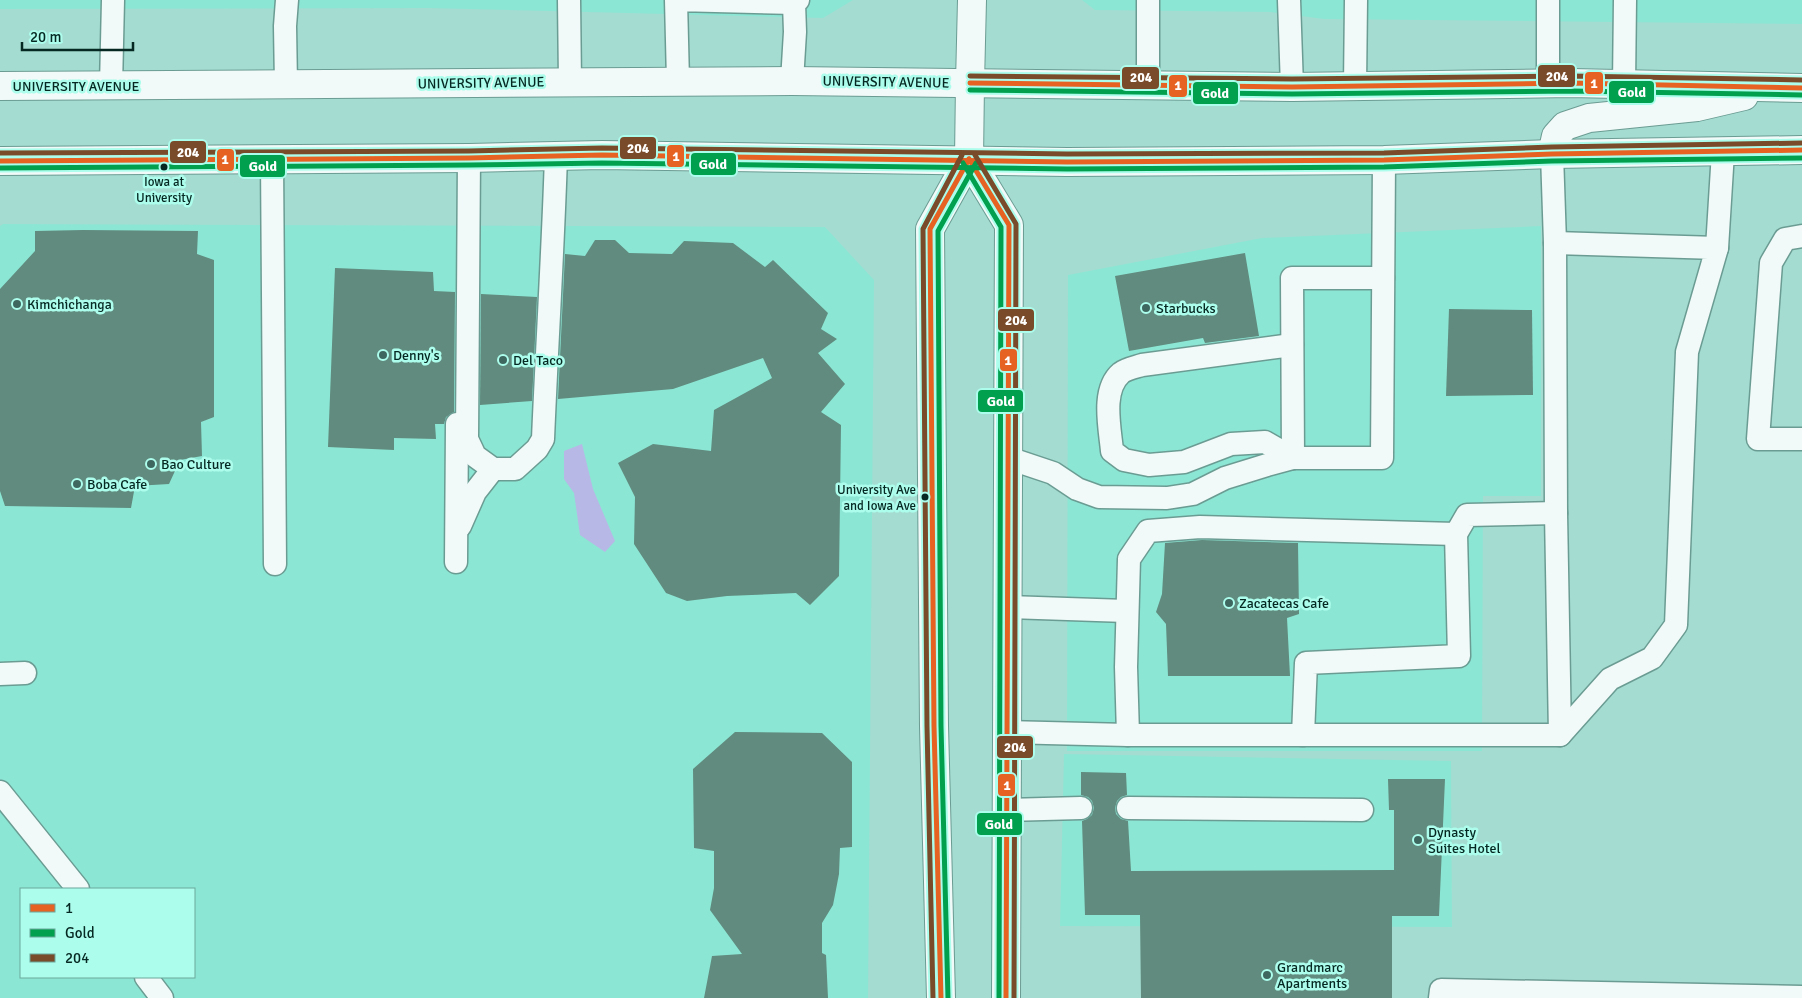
<svg xmlns="http://www.w3.org/2000/svg" width="1802" height="998" font-family="Signika,sans-serif">
  <style>
    .built { fill: #8ce6d4; fill-rule: evenodd }
    .water { fill: #b8b8e6 }
    .building { fill: #608b7e }
    .lines { fill: none; stroke-linecap: round; stroke-linejoin: round }
    .lane-casing { stroke: #6b9c93; stroke-width: 25 }
    .secondary-casing { stroke: #6b9c93; stroke-width: 30 }
    .primary-casing { stroke: #6b9c93; stroke-width: 30 }
    .lane { stroke: #f1faf8; stroke-width: 22 }
    .secondary { stroke: #f1faf8; stroke-width: 28 }
    .primary { stroke: #f1faf8; stroke-width: 28 }
    .bus-1-casing { stroke: #adfdec; stroke-width: 9 }
    .bus-2-casing { stroke: #adfdec; stroke-width: 9 }
    .bus-3-casing { stroke: #adfdec; stroke-width: 9 }
    .bus-1 { stroke: #e66222; stroke-width: 5 }
    .bus-2 { stroke: #00a04f; stroke-width: 5 }
    .bus-3 { stroke: #7a4b2a; stroke-width: 5 }
    .bus-dot { fill: #052822; stroke: #adfdec; stroke-width: 2 }
    .poi-dot { fill: #3d675f; stroke: #adfdec; stroke-width: 2 }
    .labels { text-anchor: middle; dominant-baseline: central; stroke-width: 5; stroke-linejoin: round; paint-order: stroke }
    .bus-label { font-size: 13px; fill: #052822; stroke: #adfdec }
    .street-label { font-size: 14px; fill: #052822; stroke: #adfdec }
    .poi-label { font-size: 14px; fill: #052822; stroke: #adfdec; text-anchor: start }
    .line-badge { stroke: #adfdec; stroke-width: 2 }
    .badge-label { font-size: 14px; text-anchor: middle; font-weight: bold; fill: #fff }
  </style>
  <rect width="100%" height="100%" fill="#a4dcd1"/>
  <g class="built">
    <path d="M0,0H853L823,18L427,8L0,9Z"/>
    <path d="M1082,0H1802V24L1324,19L1270,12L1095,10Z"/>
    <path d="M3,224L825,227L874,280L868,998H0V226ZM21,889H194V977H21Z"/>
    <path d="M1541,226V496H1483L1482,751H1067L1068,275L1262,238Z"/>
    <path d="M1064,754L1451,761L1452,927L1060,926Z"/>
  </g>
  <path class="water" d="M582,444L593,489L615,541L605,552L580,535L574,493L564,479V451Z"/>
  <g class="building">
    <path d="M83,230L198,231L197,254L214,260V417L201,422L202,456L180,460L169,484L135,486L131,508L5,506L0,491V289L35,251V231Z"/>
    <path d="M595,240H615L629,253L672,254L684,241L733,243L765,267L773,260L828,313L821,329L837,339L818,353L845,384L821,412L841,425L839,576L810,605L796,593L727,596L687,601L666,593L634,544L635,497L618,463L653,444L711,451L714,410L772,378L763,358L673,389L558,399L565,254L585,256Z"/>
    <path d="M1245,253L1259,336L1205,343L1203,338L1129,351L1115,276Z"/>
    <path d="M335,268L433,272L434,291L455,292L454,412L446,417L444,424H435L436,439L394,438V450L328,447Z"/>
    <path d="M481,294L537,297L532,401L480,405Z"/>
    <path d="M1449,309L1532,310L1533,395L1446,396Z"/>
    <path d="M1202,540L1298,543L1299,614L1287,618L1290,676H1168L1166,624L1156,612L1162,594L1165,543Z"/>
    <path d="M735,732L822,733L852,762V847L840,848L839,874L833,905L822,923V953L826,955L828,998H704L712,956L742,954L710,910L714,888V851L694,848L693,769Z"/>
    <path d="M1081,772L1126,773L1127,795L1121,797L1117,801L1115,808L1116,814L1121,819L1128,821L1131,871L1394,870V810H1389L1388,779H1445L1439,916H1392V998H1141L1140,915H1085L1082,821L1087,819L1092,815L1094,808L1092,801L1088,797L1081,795Z"/>
  </g>
  <g class="lines">
    <g class="lane-casing">
      <g id="lane">
        <path d="M569,0L570,82"/>
        <path d="M1289,0L1292,87"/>
        <path d="M678,81L676,0L794,3"/>
        <path d="M792,81L795,32L794,3L798,0"/>
        <path d="M1548,83V0"/>
        <path d="M286,85L285,26L287,0"/>
        <path d="M1624,85L1625,0"/>
        <path d="M111,86L113,0"/>
        <path d="M1148,86V0"/>
        <path d="M1355,86L1356,0"/>
        <path d="M469,158L467,439L475,456L493,469H515L537,449L543,439C547,344 553,250 556,156"/>
        <path d="M272,159L275,564"/>
        <path d="M1802,236L1785,239L1771,263L1758,439H1802"/>
        <path d="M1555,243L1717,248L1687,352L1676,625L1652,658L1610,679L1560,735"/>
        <path d="M1717,248L1723,152"/>
        <path d="M1292,345L1142,365C1136,367 1126,369 1121,373C1101,390 1110,428 1112,451L1124,460L1149,465L1184,462L1231,444L1265,442L1293,458"/>
        <path d="M1008,458L1053,473L1077,489L1099,497L1167,498L1193,494L1225,478L1267,465L1293,458H1382L1384,160"/>
        <path d="M1293,458L1292,278H1383"/>
        <path d="M460,526L475,492L493,469"/>
        <path d="M456,562L457,424"/>
        <path d="M1007,607L1126,611"/>
        <path d="M0,674L25,673"/>
        <path d="M1007,732L1128,735H1560L1556,513L1555,243L1552,154"/>
        <path d="M1128,735L1126,667L1129,559L1148,531L1200,527L1456,534"/>
        <path d="M1303,735L1306,663L1459,656L1456,534L1467,515L1556,513"/>
        <path d="M0,792L78,889"/>
        <path d="M1128,808L1362,810"/>
        <path d="M1006,810L1081,808"/>
        <path d="M146,977L162,998"/>
        <path d="M1440,998L1441,990L1802,997"/>
      </g>
    </g>
    <g class="secondary-casing">
      <path id="secondary" d="M970,83L972,0"/>
    </g>
    <g class="primary-casing">
      <g id="primary">
        <path d="M0,86L792,81L1292,87L1571,83L1802,88"/>
        <path d="M1552,154L1556,136L1565,126L1589,118L1697,107L1744,96"/>
        <path d="M969,159L1009,225L1006,998"/>
        <path d="M0,161L469,158L602,155L1067,162L1384,160L1552,154L1802,150"/>
        <path d="M941,998L934,726L930,229L969,159L970,83"/>
      </g>
    </g>
    <use href="#lane" class="lane"/>
    <use href="#secondary" class="secondary"/>
    <use href="#primary" class="primary"/>
    <g class="bus-1-casing">
      <g id="bus-1">
        <path d="M970,83L1292,87L1571,83L1802,88"/>
        <path d="M969,159L1009,225L1006,998"/>
        <path d="M0,161L469,158L602,155L1067,162L1384,160L1552,154L1802,150"/>
        <path d="M941,998L934,726L930,229L969,159"/>
      </g>
    </g>
    <g class="bus-2-casing">
      <g id="bus-2">
        <path d="M970,90L1292,94L1571,91L1802,95"/>
        <path d="M963,163L1001,227L999,998"/>
        <path d="M0,168L469,165L602,163L1067,169L1384,167L1552,161L1802,158"/>
        <path d="M948,998L941,726L938,231L976,163"/>
      </g>
    </g>
    <g class="bus-3-casing">
      <g id="bus-3">
        <path d="M970,76L1292,79L1571,76L1802,80"/>
        <path d="M0,153L469,151L602,148L1067,154L1384,153L1552,147L1802,143"/>
        <path d="M975,155L1016,224L1014,998"/>
        <path d="M933,998L927,726L923,229L962,155"/>
      </g>
    </g>
    <use href="#bus-1" class="bus-1"/>
    <use href="#bus-2" class="bus-2"/>
    <use href="#bus-3" class="bus-3"/>
  </g>
  <g class="bus-dot">
    <circle cx="164" cy="167" r="4.5"/>
    <circle cx="925" cy="497" r="4.5"/>
  </g>
  <g class="poi-dot">
    <circle cx="17" cy="304" r="5"/>
    <circle cx="1146" cy="308" r="5"/>
    <circle cx="383" cy="355" r="5"/>
    <circle cx="503" cy="360" r="5"/>
    <circle cx="151" cy="464" r="5"/>
    <circle cx="77" cy="484" r="5"/>
    <circle cx="1229" cy="603" r="5"/>
    <circle cx="1418" cy="840" r="5"/>
    <circle cx="1267" cy="975" r="5"/>
  </g>
  <g class="labels">
    <g class="bus-label">
      <text x="164" y="182">Iowa at<tspan x="164" dy="16">University</tspan></text>
      <text x="916" y="490" text-anchor="end">University Ave<tspan x="916" dy="16">and Iowa Ave</tspan></text>
    </g>
    <g class="street-label">
      <text transform="translate(886 82) rotate(1)">UNIVERSITY AVENUE</text>
      <text transform="translate(481 83) rotate(-1)">UNIVERSITY AVENUE</text>
      <text x="76" y="86">UNIVERSITY AVENUE</text>
    </g>
    <g class="poi-label">
      <text x="27" y="304">Kimchichanga</text>
      <text x="1156" y="308">Starbucks</text>
      <text x="393" y="355">Denny's</text>
      <text x="513" y="360">Del Taco</text>
      <text x="161" y="464">Bao Culture</text>
      <text x="87" y="484">Boba Cafe</text>
      <text x="1239" y="603">Zacatecas Cafe</text>
      <text x="1428" y="832">Dynasty<tspan x="1428" dy="16">Suites Hotel</tspan></text>
      <text x="1277" y="967">Grandmarc<tspan x="1277" dy="16">Apartments</tspan></text>
    </g>
  </g>
  <g class="line-badge">
    <rect x="1537" y="64" width="39" height="24" rx="5" fill="#7a4b2a"/>
    <rect x="1121" y="66" width="39" height="24" rx="5" fill="#7a4b2a"/>
    <rect x="1584" y="71" width="20" height="24" rx="5" fill="#e66222"/>
    <rect x="1168" y="74" width="20" height="24" rx="5" fill="#e66222"/>
    <rect x="1608" y="80" width="47" height="24" rx="5" fill="#00a04f"/>
    <rect x="1192" y="81" width="47" height="24" rx="5" fill="#00a04f"/>
    <rect x="619" y="136" width="38" height="24" rx="5" fill="#7a4b2a"/>
    <rect x="169" y="140" width="38" height="24" rx="5" fill="#7a4b2a"/>
    <rect x="666" y="144" width="19" height="24" rx="5" fill="#e66222"/>
    <rect x="216" y="148" width="19" height="24" rx="5" fill="#e66222"/>
    <rect x="690" y="152" width="47" height="24" rx="5" fill="#00a04f"/>
    <rect x="239" y="154" width="47" height="24" rx="5" fill="#00a04f"/>
    <rect x="997" y="308" width="38" height="24" rx="5" fill="#7a4b2a"/>
    <rect x="999" y="348" width="19" height="24" rx="5" fill="#e66222"/>
    <rect x="977" y="389" width="47" height="24" rx="5" fill="#00a04f"/>
    <rect x="996" y="735" width="38" height="24" rx="5" fill="#7a4b2a"/>
    <rect x="997" y="773" width="19" height="24" rx="5" fill="#e66222"/>
    <rect x="976" y="812" width="47" height="24" rx="5" fill="#00a04f"/>
  </g>
  <g class="badge-label">
    <text x="1557" y="81">204</text>
    <text x="1141" y="82">204</text>
    <text x="1594" y="88">1</text>
    <text x="1178" y="90">1</text>
    <text x="1632" y="97">Gold</text>
    <text x="1215" y="98">Gold</text>
    <text x="638" y="153">204</text>
    <text x="188" y="157">204</text>
    <text x="676" y="161">1</text>
    <text x="225" y="164">1</text>
    <text x="713" y="169">Gold</text>
    <text x="263" y="171">Gold</text>
    <text x="1016" y="325">204</text>
    <text x="1008" y="365">1</text>
    <text x="1001" y="406">Gold</text>
    <text x="1015" y="752">204</text>
    <text x="1007" y="790">1</text>
    <text x="999" y="829">Gold</text>
  </g>
  <rect x="20" y="888" width="175" height="90" fill="#adfdec" stroke="#6aa89b"/>
  <rect x="30" y="904" width="25" height="8" fill="#e66222" stroke="#6aa89b"/>
  <text x="65" y="913" font-size="15" fill="#052822">1</text>
  <rect x="30" y="929" width="25" height="8" fill="#00a04f" stroke="#6aa89b"/>
  <text x="65" y="938" font-size="15" fill="#052822">Gold</text>
  <rect x="30" y="954" width="25" height="8" fill="#7a4b2a" stroke="#6aa89b"/>
  <text x="65" y="963" font-size="15" fill="#052822">204</text>
  <path d="M22 42v8h111v-8" fill="none" stroke="#052822" stroke-width="2.5"/>
  <text x="30" y="42" font-size="15" fill="#052822" stroke="#adfdec" stroke-width="4" paint-order="stroke">20 m</text>
</svg>
